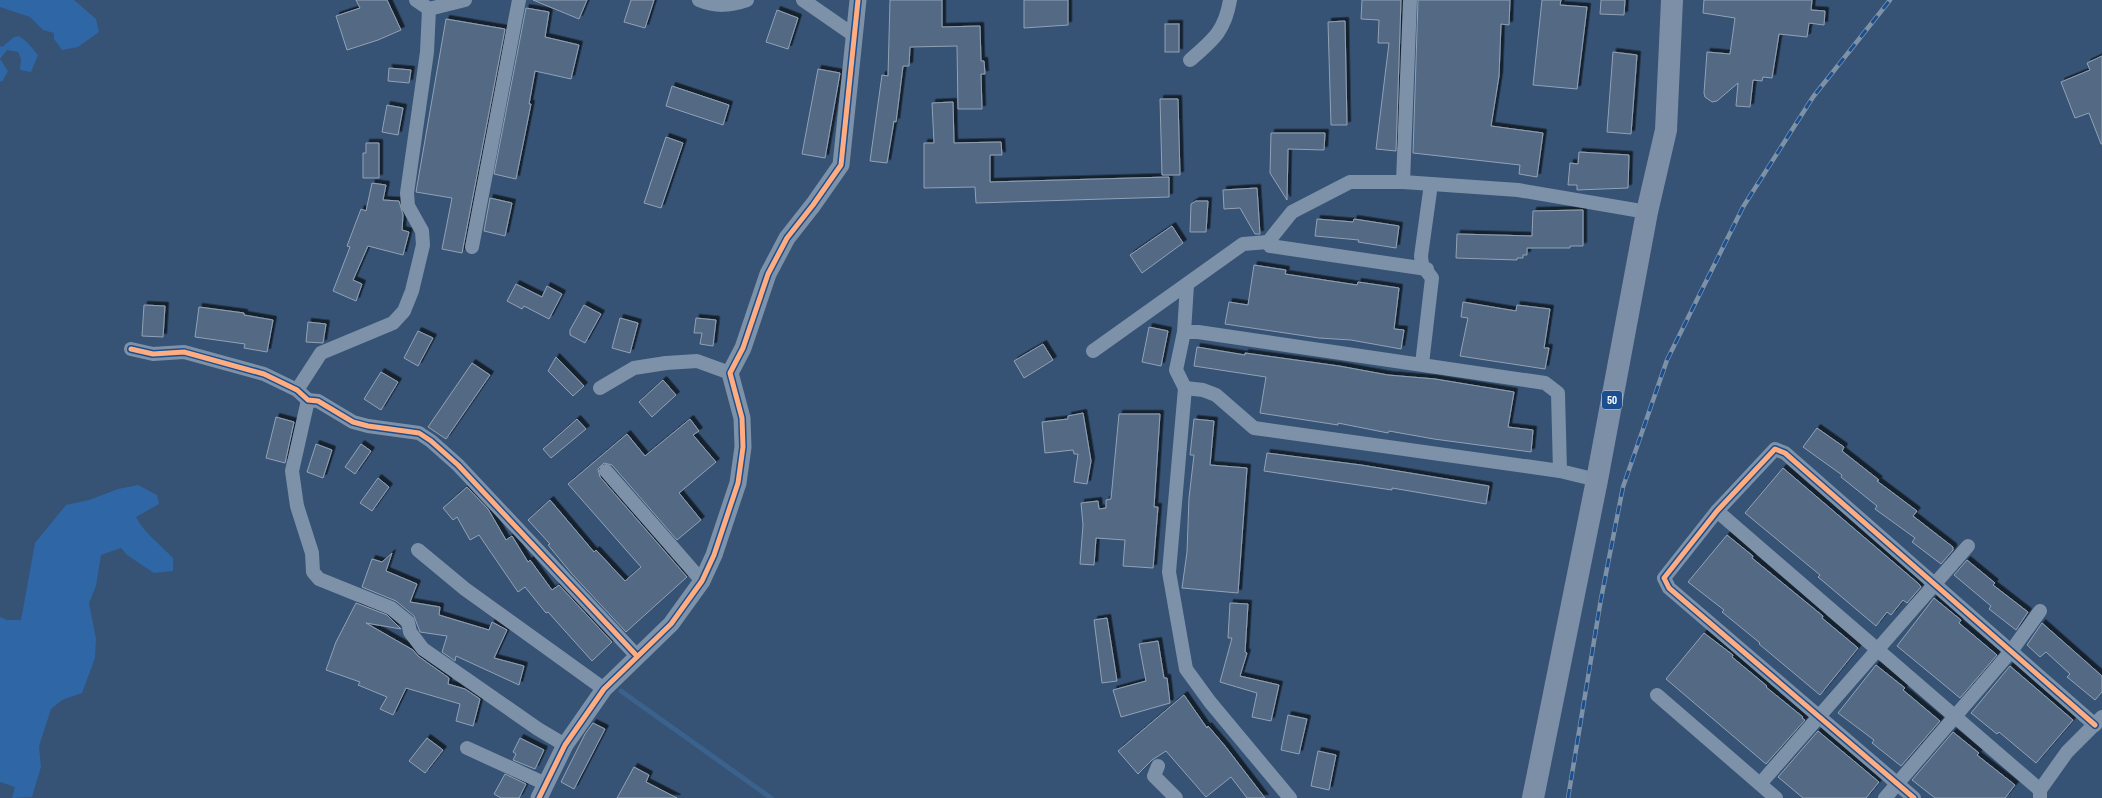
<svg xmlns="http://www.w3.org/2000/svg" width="2102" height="798" font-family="'Archivo Narrow',sans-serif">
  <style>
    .green { fill: #2f66a5 }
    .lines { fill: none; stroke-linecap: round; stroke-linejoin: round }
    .stream { stroke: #3b618d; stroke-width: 5 }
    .building { fill: #526984; stroke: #92a2b6; filter: url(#shadow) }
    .minor { stroke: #7d92a8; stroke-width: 14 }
    .tertiary { stroke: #7d92a8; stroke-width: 17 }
    .primary { stroke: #7d8ea7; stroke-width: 22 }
    .rail-casing { stroke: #7e92a7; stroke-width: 4.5 }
    .rail { stroke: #1b4f8f; stroke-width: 3; stroke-dasharray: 9; stroke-linecap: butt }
    .cycleway-casing { stroke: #1b4f8f; stroke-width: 8 }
    .cycleway { stroke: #ffac80; stroke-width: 5 }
    .labels { text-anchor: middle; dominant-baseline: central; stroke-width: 3; stroke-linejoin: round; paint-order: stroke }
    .shield { fill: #1b4f8f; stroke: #bbcadd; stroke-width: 1 }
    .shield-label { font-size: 11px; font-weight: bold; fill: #fff }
  </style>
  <defs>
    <filter id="shadow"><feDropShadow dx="3.5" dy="-3.5" stdDeviation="0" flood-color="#0009"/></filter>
  </defs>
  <rect width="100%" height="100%" fill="#365274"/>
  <g class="green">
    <path d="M0,0H74L96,19L99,32L78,47L62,50L54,39V33L43,30L30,17L0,7Z"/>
    <path d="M19,36L27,42L38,55L31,72L20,70L21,59L18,52L7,50L0,59L8,71L2,82L0,81V46L2,47L14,37Z"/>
    <path d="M138,485L157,495L159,504L136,517C144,533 160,544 173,558V571L154,573L127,555L121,548L101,555L96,586L89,603L96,639L95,658L82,693L62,700L51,709L39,746L41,767L32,797L12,798L15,787L0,782V617L7,620H21L35,543L66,505L89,500L118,489Z"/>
  </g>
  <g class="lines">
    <path class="stream" d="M621,691L771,798"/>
  </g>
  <g class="building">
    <path d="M356,0H387L401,30L378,40L347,50L336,16L360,8Z"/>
    <path d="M533,0H587L579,19Z"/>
    <path d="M631,0H654L645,28L624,22Z"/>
    <path d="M890,0H942V27L980,26L981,61H984L985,74H981L982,109H958L957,46L910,47L909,66H903L896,122L894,121L887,163L870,161L882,75L888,76Z"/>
    <path d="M1024,0H1068V25L1024,28Z"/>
    <path d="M1362,0H1401L1396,151L1376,149L1389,43H1378L1379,20L1361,19Z"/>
    <path d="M1418,0H1510L1509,25L1501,24L1499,76L1491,126L1543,133L1537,177L1519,174L1520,165L1413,153Z"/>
    <path d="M1542,0H1561L1560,5L1587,7L1577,89L1533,85Z"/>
    <path d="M1601,0H1625L1624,15L1600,14Z"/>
    <path d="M1704,0H1812L1811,10L1825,11L1824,25L1809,23L1807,37L1779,34L1772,78L1763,77L1762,81L1753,80L1750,107L1736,106L1738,83L1717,101L1712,102L1705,97L1704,93L1707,52L1730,54L1735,18L1703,13Z"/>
    <path d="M526,8L549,12L545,37L579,45L571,79L535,71L529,104H531L516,179L494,174Z"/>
    <path d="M777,10L798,18L788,49L766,42Z"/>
    <path d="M446,19L505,29L462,253L442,249L452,198L416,192Z"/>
    <path d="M1345,21L1347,125H1331L1328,22Z"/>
    <rect x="1165" y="24" width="14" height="28"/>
    <path d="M1613,52L1637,55L1631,134L1607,132Z"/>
    <path d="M2102,56V144H2101L2089,113L2075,118L2061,82L2090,70L2087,63Z"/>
    <path d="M389,68L411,70L409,83L388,81Z"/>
    <path d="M818,69L840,73L825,158L802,154Z"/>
    <path d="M672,86L729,105L723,125L666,106Z"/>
    <path d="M1160,99H1178L1180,175H1162Z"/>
    <path d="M953,102L954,143L1001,142L1002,155H990V182L1169,177V197L976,203L975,187L924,188V143H934L932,103Z"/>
    <path d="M387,105L403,108L398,135L382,132Z"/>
    <path d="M1271,133H1325L1324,150L1288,149L1287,200L1270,173Z"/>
    <path d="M666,137L683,143L661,208L644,203Z"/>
    <path d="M366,143H379V178H363V153H366Z"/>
    <path d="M1579,152L1629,155L1628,188L1577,190V185H1568L1570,163L1578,164Z"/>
    <path d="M372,183L386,185L383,200L399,201L403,215L402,230L409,232L403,255L368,246L353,280L362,284L356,301L333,291L350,247L347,246L361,209L366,211Z"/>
    <path d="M1257,188L1260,234H1255L1240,208L1224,209L1223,190Z"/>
    <path d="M490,198L512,203L505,236L484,231Z"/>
    <path d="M1196,201H1208L1206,232H1190L1191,204Z"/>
    <path d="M1583,210V246H1570V248H1527V255H1523V258H1517V260L1456,258L1457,234L1532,236L1533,211Z"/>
    <path d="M1317,219L1353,222L1354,219L1399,226L1396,248L1358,242L1359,240L1315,236Z"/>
    <path d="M1172,226L1183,243L1142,273L1130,255Z"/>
    <path d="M1254,265L1286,270L1285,274L1357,285L1358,282L1399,288L1394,329L1404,330L1401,349L1351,340L1319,338L1225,324L1229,302L1248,305Z"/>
    <path d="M516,284L542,297L547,286L562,294L549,319L524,306L522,309L507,301Z"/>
    <path d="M1463,302L1516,311L1517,305L1550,309L1544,348H1549L1545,369L1460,356L1468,318L1461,317Z"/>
    <path d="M144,305L165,306L163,337L142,336Z"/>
    <path d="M584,305L601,314L585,343L570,335V330Z"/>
    <path d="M199,307L244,313V315L273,320L267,352L244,348L245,344L195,337Z"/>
    <path d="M620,318L638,323L630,353L612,348Z"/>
    <path d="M696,318L716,320L713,346L700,344L702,333H694Z"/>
    <path d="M308,322L326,324L323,343L306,342Z"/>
    <path d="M1149,327L1168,331L1161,366L1142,362Z"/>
    <path d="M418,331L433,338L418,366L404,358Z"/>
    <path d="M1043,344L1053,360L1024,378L1014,361Z"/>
    <path d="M1197,347L1245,355V353L1339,366L1388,375L1435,379L1514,392L1508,427L1533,430L1531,452L1434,439L1389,431L1388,433L1338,423V425L1260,413L1266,377L1194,366Z"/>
    <path d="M556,357L584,386L573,396L548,371Z"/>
    <path d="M472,363L490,375L446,439L428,427Z"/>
    <path d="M381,372L398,382L381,410L364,399Z"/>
    <path d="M663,380L676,395L652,417L639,402Z"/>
    <path d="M1083,413L1091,461L1087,484L1074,482L1078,454H1074L1073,450L1045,453L1042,422L1068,419V416Z"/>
    <path d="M1119,414H1160L1154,507H1158L1153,568L1123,566L1125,540L1096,538L1094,565L1080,564L1083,525L1081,503L1098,501L1099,509L1106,508V500L1111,499Z"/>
    <path d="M276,417L294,422L285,463L266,458Z"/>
    <path d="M577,419L586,429L551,458L543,449Z"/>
    <path d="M690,419L699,431L693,435L716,462L679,493L701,520L677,540L612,465L604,463L598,469L600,477L687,577L626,632L572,574L548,545L550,544L528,520L550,500L594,552L596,550L625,581L641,567L568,484L627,434L645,456Z"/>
    <path d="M1194,419L1214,421L1210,465L1247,468L1238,593L1182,588L1187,552L1189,498L1194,455H1190Z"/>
    <path d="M1817,428L1844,447L1842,451L1879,480L1877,481L1917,511L1913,516L1953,547V550L1941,564L1912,542L1915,538L1875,509L1877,506L1841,477L1842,475L1803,447Z"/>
    <path d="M316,444L332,450L323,478L307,472Z"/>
    <path d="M361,444L371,451L355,474L345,467Z"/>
    <path d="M1267,453L1361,465L1489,486L1486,504L1392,488V490L1264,471Z"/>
    <path d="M1783,468L1919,584L1921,587L1907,603L1903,600L1891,615L1887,612L1876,626L1818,577L1820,575L1745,513Z"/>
    <path d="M378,478L389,487L372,511L360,503Z"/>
    <path d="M467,487L488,509L506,540L512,536L528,562L530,560L552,590L559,585L612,642L592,661L548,612L546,613L525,587L518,592L479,535L470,540L457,517L453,520L443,508Z"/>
    <path d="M1727,535L1753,556L1752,558L1823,616L1822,618L1858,648L1820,695L1759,644L1760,643L1722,612L1724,610L1688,582Z"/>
    <path d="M392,553L386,571L417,584L410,602L440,607L439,615L489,630L492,622L507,630L494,658L524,666L519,685L456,656L455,661L442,652L447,636L420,632L414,616L396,601L362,587L372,559L382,562Z"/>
    <path d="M1967,560L1995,583L1993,585L2028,612L2016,630L1989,609L1991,606L1954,575Z"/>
    <path d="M1934,598L1961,620L1959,623L1997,655L1960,698L1897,646Z"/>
    <path d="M356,603L387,615L401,629L366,623L413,650L418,656L449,678L448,684L465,689L480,699L473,726L456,721L460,704L406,688L393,715L380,709L387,697L358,685L360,682L326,670L336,642Z"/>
    <path d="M1230,603L1248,604L1245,652L1247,653L1240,676L1279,685L1271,721L1252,717L1257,693L1220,682L1232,638H1228Z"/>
    <path d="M1107,618L1117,681L1102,683L1094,620Z"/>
    <path d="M2042,623L2102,676V692L2095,700L2067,677L2070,674L2046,652L2040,657L2027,645Z"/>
    <path d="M1704,633L1733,655L1732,657L1767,686L1766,687L1803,717L1802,718L1805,720L1766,764L1666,679Z"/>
    <path d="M1158,641L1164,678H1167L1170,703L1121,717L1113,690L1146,681L1139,644Z"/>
    <path d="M1876,665L1905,688L1903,690L1940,721L1901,766L1872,743L1874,740L1838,713Z"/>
    <path d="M2010,666L2073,720L2036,763L1999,732L1997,734L1971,713Z"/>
    <path d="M1184,695L1207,728L1208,726L1225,746L1265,798H1247L1231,777L1206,797L1166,751L1152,760L1138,774L1118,751Z"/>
    <path d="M1288,715L1307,719L1299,754L1281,750Z"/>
    <path d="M593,723L605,729L574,789L561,782L585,734Z"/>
    <path d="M1818,731L1879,782L1866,798H1803L1778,777Z"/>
    <path d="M1953,732L1979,753L1977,755L2015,785L2005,798H1935L1912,780Z"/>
    <path d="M427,738L443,750L425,773L409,761Z"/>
    <path d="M520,738L544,750L535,769L513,760L516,754L513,752Z"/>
    <path d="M1318,751L1336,755L1329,790L1311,786Z"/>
    <path d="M634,767L649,775L646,782L677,798H617Z"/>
    <path d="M505,774L526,784L519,798H501L494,794Z"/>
  </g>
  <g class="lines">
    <g class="minor">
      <path d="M416,0L429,9"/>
      <path d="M699,0C716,7 729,6 747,0"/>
      <path d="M803,0L855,36"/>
      <path d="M1190,60C1213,40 1225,31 1230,0"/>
      <path d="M1403,182L1410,0"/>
      <path d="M1268,242L1270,246L1427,269"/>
      <path d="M472,247L519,0"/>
      <path d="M1187,285L1184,332L1176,370L1185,388L1169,572L1186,669L1210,702L1290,798"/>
      <path d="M1184,332H1198L1545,383L1558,393L1560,471L1597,480"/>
      <path d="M131,349L153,354L184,352L264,374L297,390L308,400L318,401L353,422L368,426L419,433L431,441L458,465L637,656"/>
      <path d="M1093,351L1243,244L1268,242L1292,212L1350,182H1403L1518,190L1647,212"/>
      <path d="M1422,364L1432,278L1422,265L1421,256L1431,184"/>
      <path d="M600,388L634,368L666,363L697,361L730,373"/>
      <path d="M1185,388L1203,390L1216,395L1254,428L1560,471"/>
      <path d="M297,390L321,353L393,323L404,311L412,291L423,245L422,231L408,206L407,193L427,52L429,9L465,0"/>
      <path d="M308,400L292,471L297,506L312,553L313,572L319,579L391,608L408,622L410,632L423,649L538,729L565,745"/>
      <path d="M606,471L702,581"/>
      <path d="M1717,511L2040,790"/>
      <path d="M418,550L465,589L604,689"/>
      <path d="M1657,695L1776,798"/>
      <path d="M467,748L546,784"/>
      <path d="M1158,766L1154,776L1176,798"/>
      <path d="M1760,784L1968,546"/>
      <path d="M1885,798L2012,650L2040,611"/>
      <path d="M1914,798L1669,588L1664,578L1717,511L1775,449L1785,453L2095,725"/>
      <path d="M2040,798V790L2067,752L2102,717"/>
    </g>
    <path class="tertiary" d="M539,798L565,745L604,689L671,624L702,581L714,555L738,483L743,447L742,418L730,373L743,348L768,274L787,238L813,205L841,165L858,0"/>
    <path class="primary" d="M1533,798L1597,480L1647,212L1666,130L1672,0"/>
    <g class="rail-casing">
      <path id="rail" d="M1568,798L1601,599L1623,487L1667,360L1743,207L1813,97L1890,0"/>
    </g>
    <use href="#rail" class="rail"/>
    <g class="cycleway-casing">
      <g id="cycleway">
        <path d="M131,349L153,354L184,352L264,374L297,390L308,400L318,401L353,422L368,426L419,433L431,441L458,465L637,656"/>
        <path d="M539,798L565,745L604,689L671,624L702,581L714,555L738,483L743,447L742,418L730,373L743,348L768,274L787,238L813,205L841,165L858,0"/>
        <path d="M1914,798L1669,588L1664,578L1717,511L1775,449L1785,453L2095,725"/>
      </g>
    </g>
    <use href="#cycleway" class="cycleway"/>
  </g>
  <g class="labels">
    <rect class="shield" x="1602" y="391" width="20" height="18" rx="3"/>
    <g class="shield-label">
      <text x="1612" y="400">50</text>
    </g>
  </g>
</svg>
